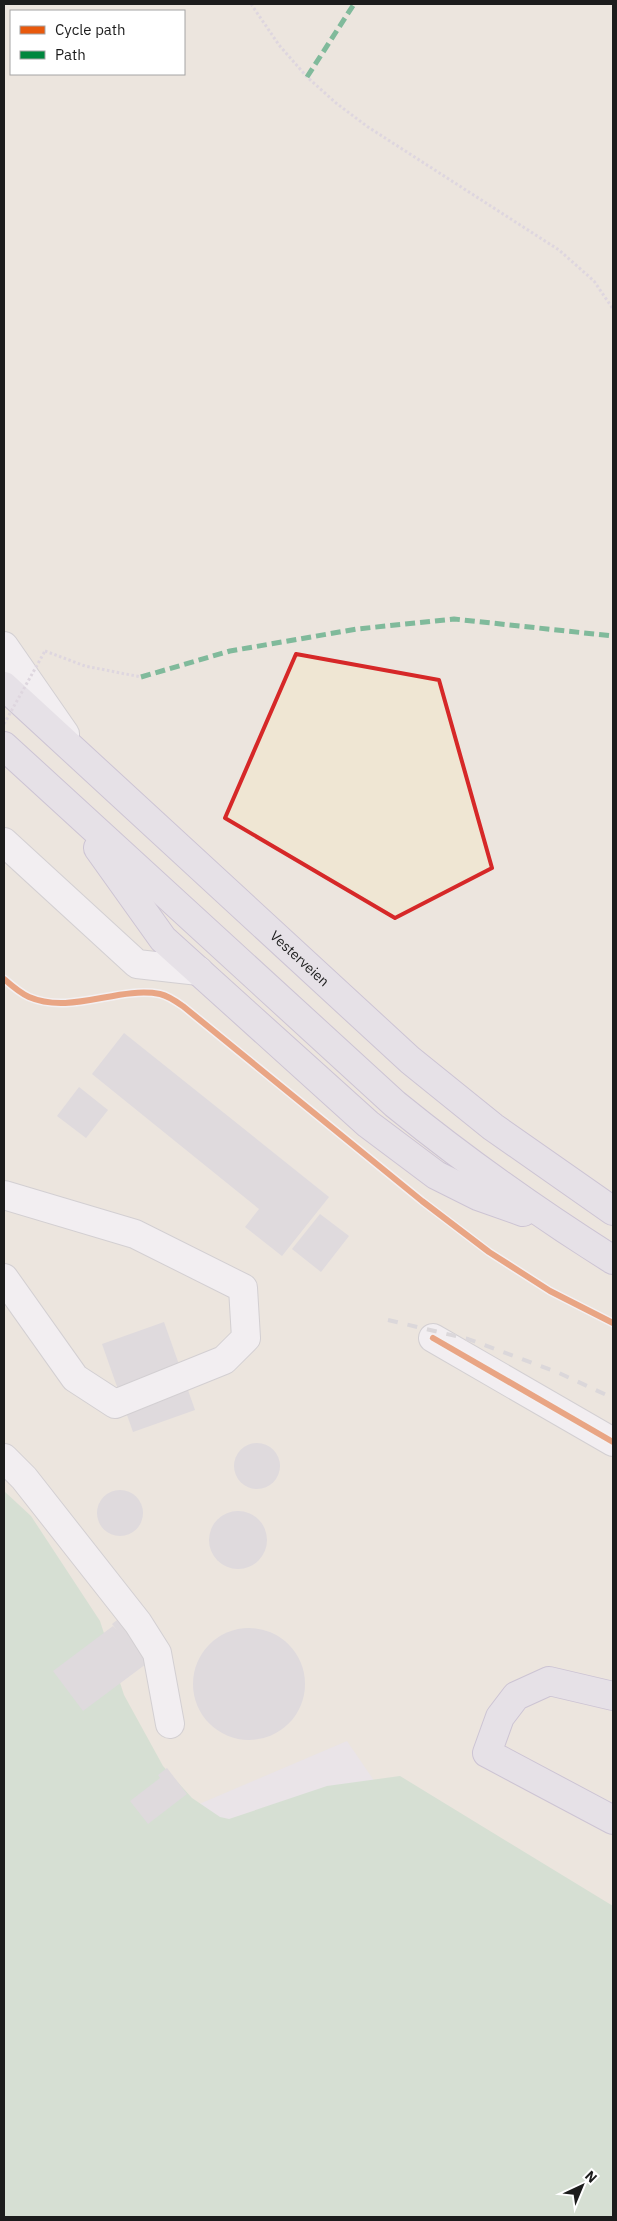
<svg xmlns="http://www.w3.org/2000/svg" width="617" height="2221" font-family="'IBM Plex Sans',sans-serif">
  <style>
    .park { fill: #efe6d3; fill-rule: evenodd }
    .water { fill: #bedaba }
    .building { fill: #d2ced1 }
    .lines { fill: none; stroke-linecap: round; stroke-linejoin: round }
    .minor-casing { stroke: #b8b6b8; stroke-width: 30 }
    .highway-casing { stroke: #a99dbb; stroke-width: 30 }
    .path { stroke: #d1c6d4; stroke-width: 3; stroke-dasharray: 2.5 2.5; stroke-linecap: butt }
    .minor { stroke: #fcfbfc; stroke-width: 28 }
    .highway { stroke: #e3dee7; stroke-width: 28 }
    .rail { stroke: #c9c8c9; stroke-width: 4; stroke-dasharray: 10 10; stroke-linecap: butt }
    .path-bridge { stroke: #d1c6d4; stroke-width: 3; stroke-dasharray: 2.5 2.5; stroke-linecap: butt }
    .quiet { stroke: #00873e; stroke-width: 5; stroke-dasharray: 10 5; stroke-linecap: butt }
    .cycleway-casing { stroke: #fff; stroke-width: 9 }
    .cycleway { stroke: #e8590c; stroke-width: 6 }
    .marked { fill: none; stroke: #d62828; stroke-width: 4; stroke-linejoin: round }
    .labels { text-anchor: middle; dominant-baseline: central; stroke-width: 5; stroke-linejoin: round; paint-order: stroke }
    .street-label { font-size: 14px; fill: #1c1c1c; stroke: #fff }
  </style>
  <rect width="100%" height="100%" fill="#eae4e8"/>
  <path class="park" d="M4,4H613V1941L388,1801L347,1741L164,1819L4,1610ZM11,11H184V74H11Z"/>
  <path class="water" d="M4,1491L31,1516L100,1621L124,1695L163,1766L192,1798L220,1817L229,1819L327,1786L400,1776L613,1906V2217H4Z"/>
  <g class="building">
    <path d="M124,1033L329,1197L282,1256L245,1227L259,1209L92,1074Z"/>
    <path d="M79,1087L108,1110L86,1138L57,1116Z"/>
    <path d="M320,1214L349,1236L321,1272L292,1249Z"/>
    <path d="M164,1322L195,1410L133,1432L102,1344Z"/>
    <circle cx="257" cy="1466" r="23"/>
    <circle cx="120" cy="1513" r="23"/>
    <circle cx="238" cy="1540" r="29"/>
    <path d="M121,1617L150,1661L83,1711L53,1671L113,1626L117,1630L112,1624Z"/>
    <circle cx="249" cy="1684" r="56"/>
    <path d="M167,1768L187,1794L148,1824L130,1801L160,1778L158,1775Z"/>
  </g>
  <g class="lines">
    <g class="minor-casing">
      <g id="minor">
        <path d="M4,646L65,734"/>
        <path d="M4,842L137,964L199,971"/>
        <path d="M4,1195L135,1234L243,1288L246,1338L224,1360L115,1404L75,1378L4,1278"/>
        <path d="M433,1338L613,1442"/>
        <path d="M4,1458L24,1478L138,1623L157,1653L170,1724"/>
      </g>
    </g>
    <g class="highway-casing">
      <g id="highway">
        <path id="s1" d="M4,686L410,1060L493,1127L613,1211"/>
        <path d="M4,746L395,1104C465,1161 537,1212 613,1260"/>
        <path d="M98,848L163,939L368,1124L436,1175L478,1196L523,1212"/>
        <path d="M613,1696L549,1681L516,1696L500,1717L487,1753L613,1820"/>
      </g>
    </g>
    <g class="path">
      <path d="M251,4L279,45L307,77L336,103L368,127L559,250L594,281L613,309"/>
      <path d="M45,651L85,666L141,677"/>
    </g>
    <use href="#minor" class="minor"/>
    <use href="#highway" class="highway"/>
    <path class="rail" d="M388,1320L468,1339L559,1373L613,1398"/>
    <path class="path-bridge" d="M4,724L45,651"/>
    <g class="quiet">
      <path d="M307,77L354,4"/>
      <path d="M141,677L230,651L357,629L454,619L613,636"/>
    </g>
    <g class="cycleway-casing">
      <g id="cycleway">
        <path d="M4,979C12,986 20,993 29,997C71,1015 118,986 160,994C169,996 177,1002 184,1007L422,1201L489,1252L550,1291L613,1323"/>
        <path d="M433,1338L613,1442"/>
      </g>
    </g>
    <use href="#cycleway" class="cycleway"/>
  </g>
  <path d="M0 0H617V2221H0ZM296,654L439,680L492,868L395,918L225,818Z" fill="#eae4e8" fill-opacity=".55" fill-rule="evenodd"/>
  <path class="marked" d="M296,654L439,680L492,868L395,918L225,818Z"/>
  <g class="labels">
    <g class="street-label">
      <text stroke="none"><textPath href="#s1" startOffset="402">Vesterveien</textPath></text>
    </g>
  </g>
  <rect width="617" height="2221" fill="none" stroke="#1c1c1c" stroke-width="10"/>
  <rect x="10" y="10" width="175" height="65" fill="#ffffff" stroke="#a4a4a4"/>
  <rect x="20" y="26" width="25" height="8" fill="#e8590c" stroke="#a4a4a4"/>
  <text x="55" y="35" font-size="15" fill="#1c1c1c">Cycle path</text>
  <rect x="20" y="51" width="25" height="8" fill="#00873e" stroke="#a4a4a4"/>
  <text x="55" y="60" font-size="15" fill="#1c1c1c">Path</text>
  <g transform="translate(582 2186) rotate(44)" stroke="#ffffff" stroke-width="4" paint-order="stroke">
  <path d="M0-4L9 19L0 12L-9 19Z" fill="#1c1c1c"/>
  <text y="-8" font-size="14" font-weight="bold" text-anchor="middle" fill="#1c1c1c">N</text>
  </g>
</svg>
